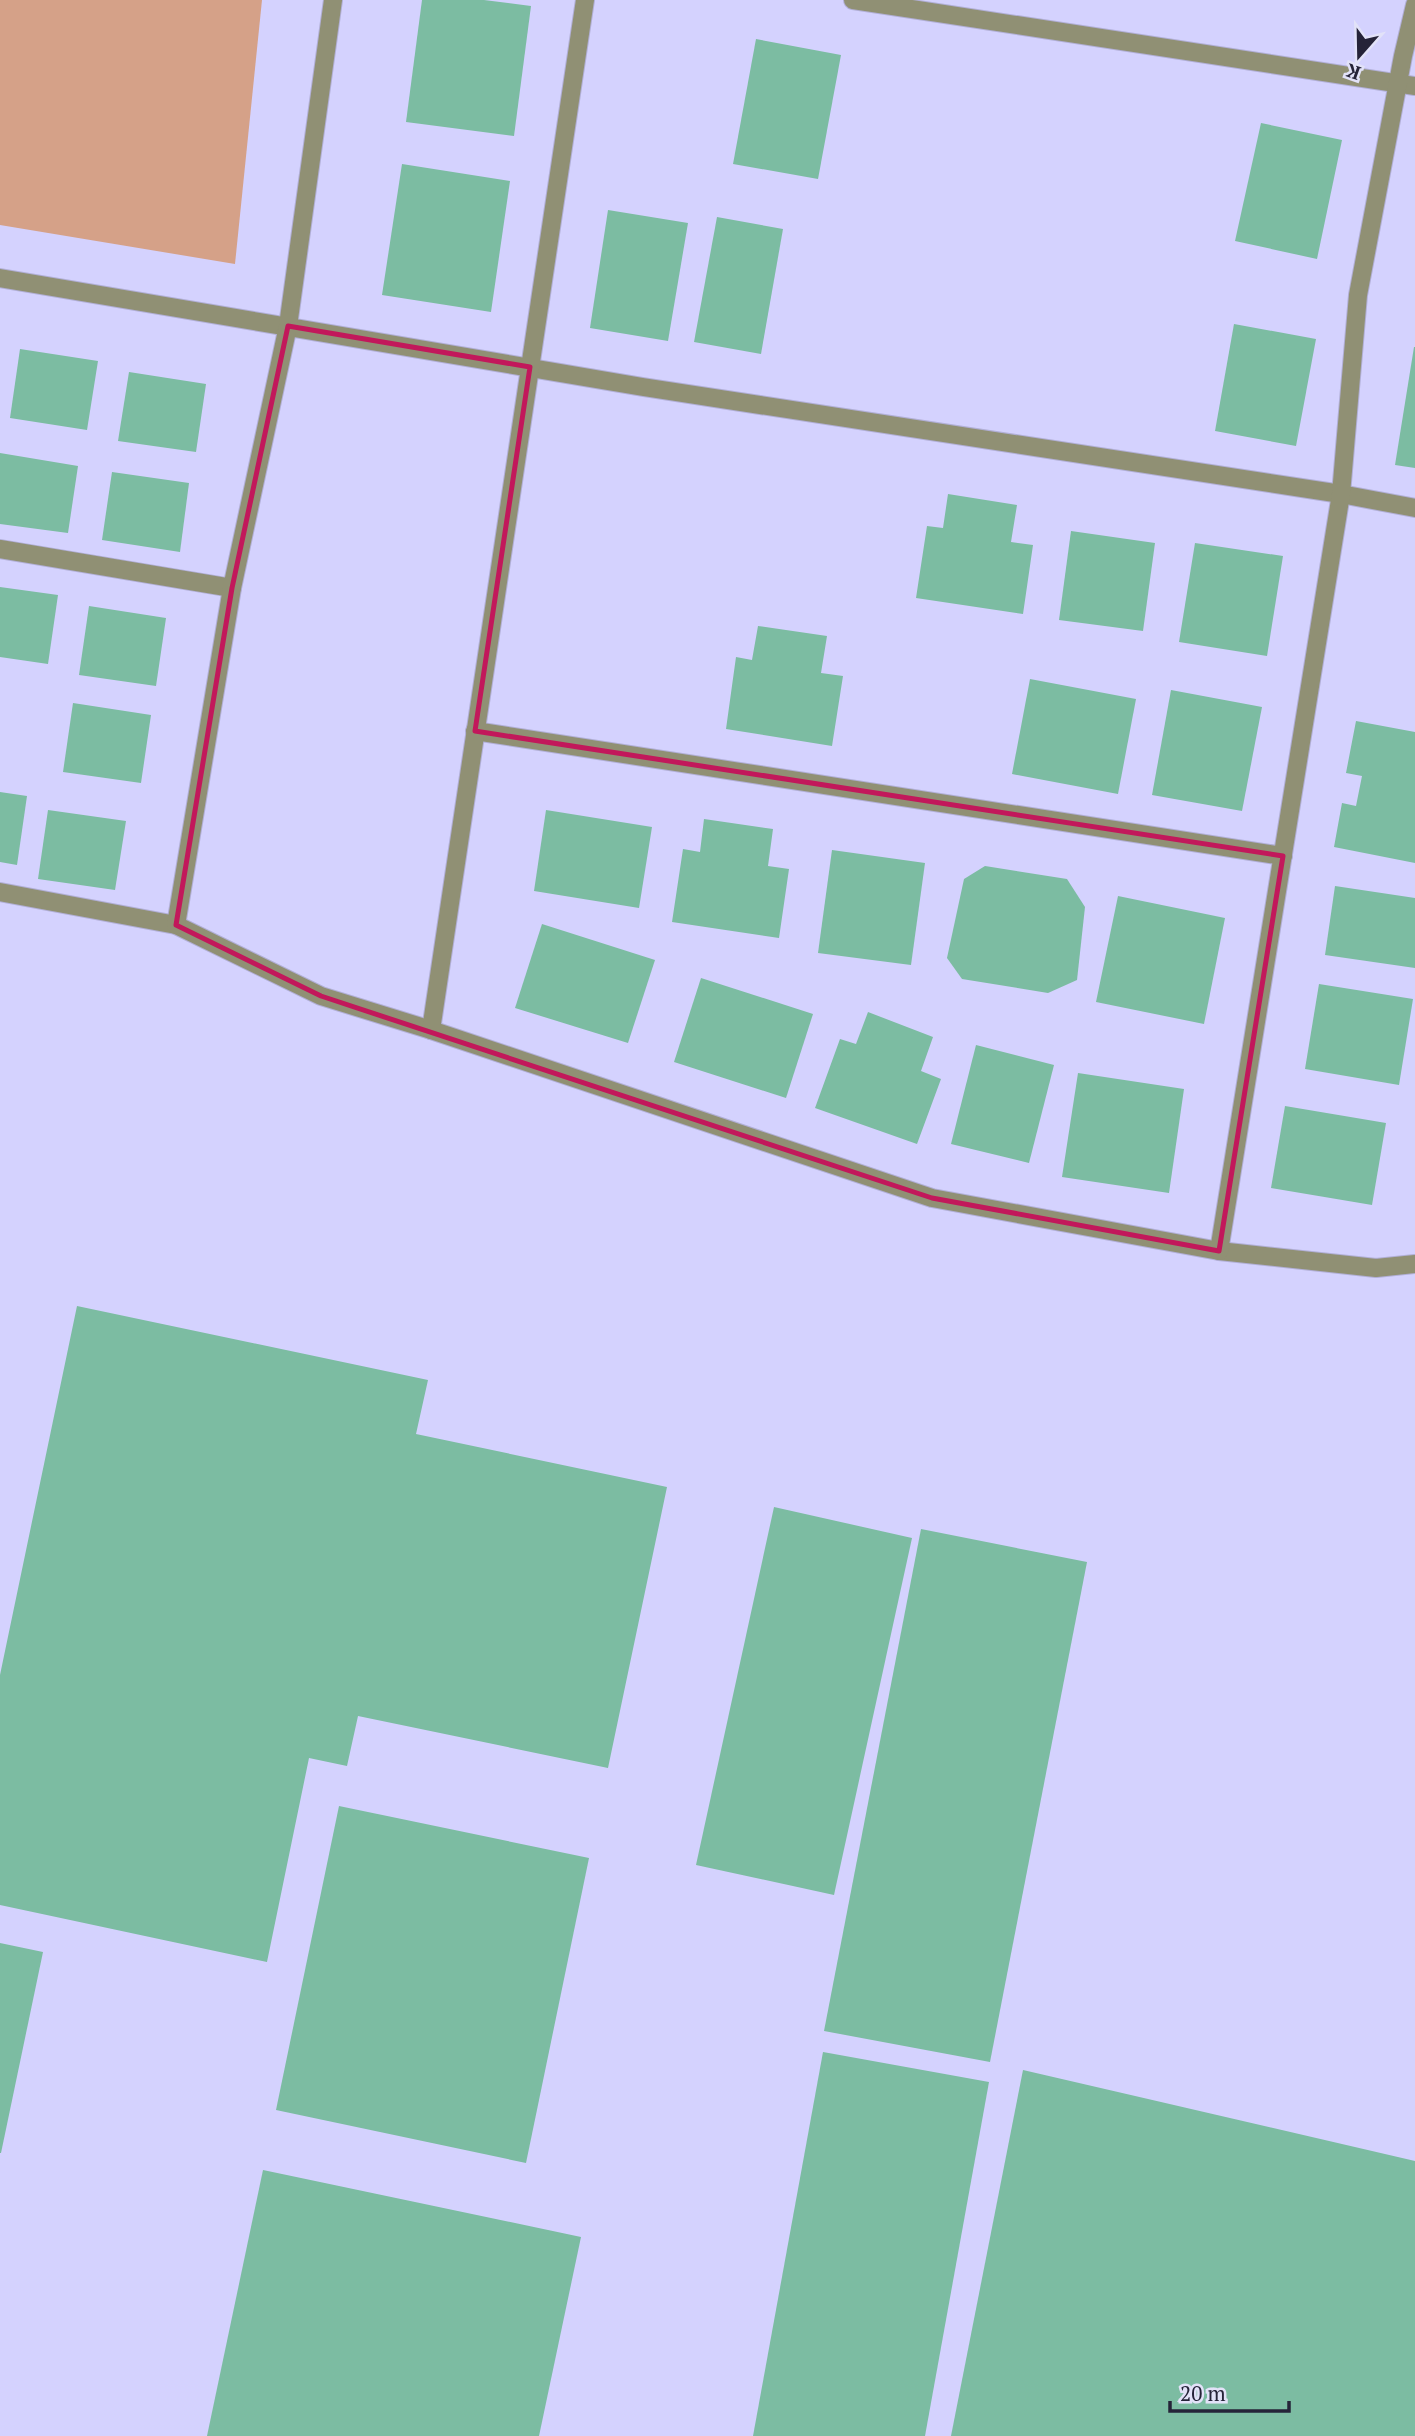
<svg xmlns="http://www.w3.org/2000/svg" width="1415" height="2436" font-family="'PT Serif',serif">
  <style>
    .green { fill: #d5a188 }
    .building { fill: #7cbca2 }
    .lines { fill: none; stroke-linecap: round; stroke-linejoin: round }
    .lane-casing { stroke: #b1afd6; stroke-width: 20 }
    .street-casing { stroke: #b1afd6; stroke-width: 20 }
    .lane { stroke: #909074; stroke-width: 18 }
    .street { stroke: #909074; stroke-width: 18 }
    .marked { fill: none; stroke: #c2185b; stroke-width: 5; stroke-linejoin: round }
  </style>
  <rect width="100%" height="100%" fill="#d4d2fe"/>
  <path class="green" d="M0,0H262L235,264L0,225Z"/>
  <g class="building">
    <path d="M422,0H484L531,6L514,136L406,122Z"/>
    <path d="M756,39L841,55L818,179L733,164Z"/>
    <path d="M1261,123L1342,140L1317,259L1235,241Z"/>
    <path d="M402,164L510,181L491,312L382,295Z"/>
    <path d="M608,210L688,223L668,341L590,328Z"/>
    <path d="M717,217L783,229L761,354L694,342Z"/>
    <path d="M1234,324L1316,339L1296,446L1215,431Z"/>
    <path d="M1414,347H1415V468L1395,465Z"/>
    <path d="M20,349L98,361L87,430L10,418Z"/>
    <path d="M129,372L206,384L196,452L118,441Z"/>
    <path d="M0,453L78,466L68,533L0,524Z"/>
    <path d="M112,472L189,483L180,552L102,540Z"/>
    <path d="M948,494L1017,505L1011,542L1033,545L1023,614L916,598L927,526L943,528Z"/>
    <path d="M1071,531L1155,543L1143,631L1059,620Z"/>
    <path d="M1195,543L1283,556L1267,656L1179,642Z"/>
    <path d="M0,587L58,595L48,664L0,657Z"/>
    <path d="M89,606L166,618L156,686L79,675Z"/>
    <path d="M758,626L827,636L821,673L843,676L832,746L726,729L736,657L752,660Z"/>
    <path d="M1030,679L1136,699L1118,794L1012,774Z"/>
    <path d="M1171,690L1262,707L1242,811L1152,795Z"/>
    <path d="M73,703L151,715L141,783L63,772Z"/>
    <path d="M1356,721L1415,732V863L1334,847L1342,803L1356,806L1362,776L1346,773Z"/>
    <path d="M0,792L27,796L17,865L0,862Z"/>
    <path d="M48,810L126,821L115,890L38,879Z"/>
    <path d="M546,810L652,827L639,908L534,891Z"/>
    <path d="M704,819L773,829L768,866L789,869L779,938L672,922L683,849L700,852Z"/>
    <path d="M832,850L925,863L911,965L818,953Z"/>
    <path d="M985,866L1067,879L1085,907L1077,980L1048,993L962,979L947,958L964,879Z"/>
    <path d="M1335,886L1415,898V968L1325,955Z"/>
    <path d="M1118,896L1225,918L1204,1024L1096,1002Z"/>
    <path d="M542,924L655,960L628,1043L515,1008Z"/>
    <path d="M701,978L813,1014L786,1098L674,1062Z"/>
    <path d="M1319,984L1413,999L1399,1085L1305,1069Z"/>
    <path d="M868,1012L933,1037L921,1071L941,1079L917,1144L815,1108L840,1039L856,1044Z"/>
    <path d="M976,1045L1054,1065L1029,1163L951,1144Z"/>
    <path d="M1078,1073L1184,1089L1169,1193L1062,1177Z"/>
    <path d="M1285,1106L1386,1123L1372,1205L1271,1188Z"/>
    <path d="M77,1306L428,1380L416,1434L667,1487L608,1768L358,1716L347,1766L309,1758L267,1962L0,1905V1675Z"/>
    <path d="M774,1507L912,1538L834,1895L696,1865Z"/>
    <path d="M921,1529L1087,1562L990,2062L824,2031Z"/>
    <path d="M339,1806L589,1858L526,2163L276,2110Z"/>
    <path d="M0,1943L43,1952L1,2153H0Z"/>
    <path d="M823,2052L989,2082L925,2436H753Z"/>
    <path d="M1023,2070L1415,2161V2436H951Z"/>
    <path d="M263,2170L581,2237L539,2436H207Z"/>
  </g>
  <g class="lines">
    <g class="lane-casing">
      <path id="lane" d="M0,549L232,588"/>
    </g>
    <g class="street-casing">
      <g id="street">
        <path d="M853,0L1415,86"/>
        <path d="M0,278L643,387L1341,494L1415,508"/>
        <path d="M475,731L1283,856"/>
        <path d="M0,892L176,925L321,996L431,1030L932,1198L1219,1251L1376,1268L1415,1264"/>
        <path d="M176,925L232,588L288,326L333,0"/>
        <path d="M431,1030L585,0"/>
        <path d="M1219,1251L1341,494L1358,295L1403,56L1415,5"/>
      </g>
    </g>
    <use href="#lane" class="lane"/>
    <use href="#street" class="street"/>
  </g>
  <path class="marked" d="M288,326L530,367L475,731L1283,856L1219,1251L932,1198L321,996L176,925L232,588Z"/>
  <g transform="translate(1359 56) rotate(200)" stroke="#e2e2f8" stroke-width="5" paint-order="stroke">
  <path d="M0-5L12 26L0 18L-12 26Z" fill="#252338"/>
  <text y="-10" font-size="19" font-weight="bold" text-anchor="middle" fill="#252338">K</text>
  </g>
  <path d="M1170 2401v10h119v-10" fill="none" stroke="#252338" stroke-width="3.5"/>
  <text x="1180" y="2401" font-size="21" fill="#252338" stroke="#e2e2f8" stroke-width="5" paint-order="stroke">20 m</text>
</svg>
